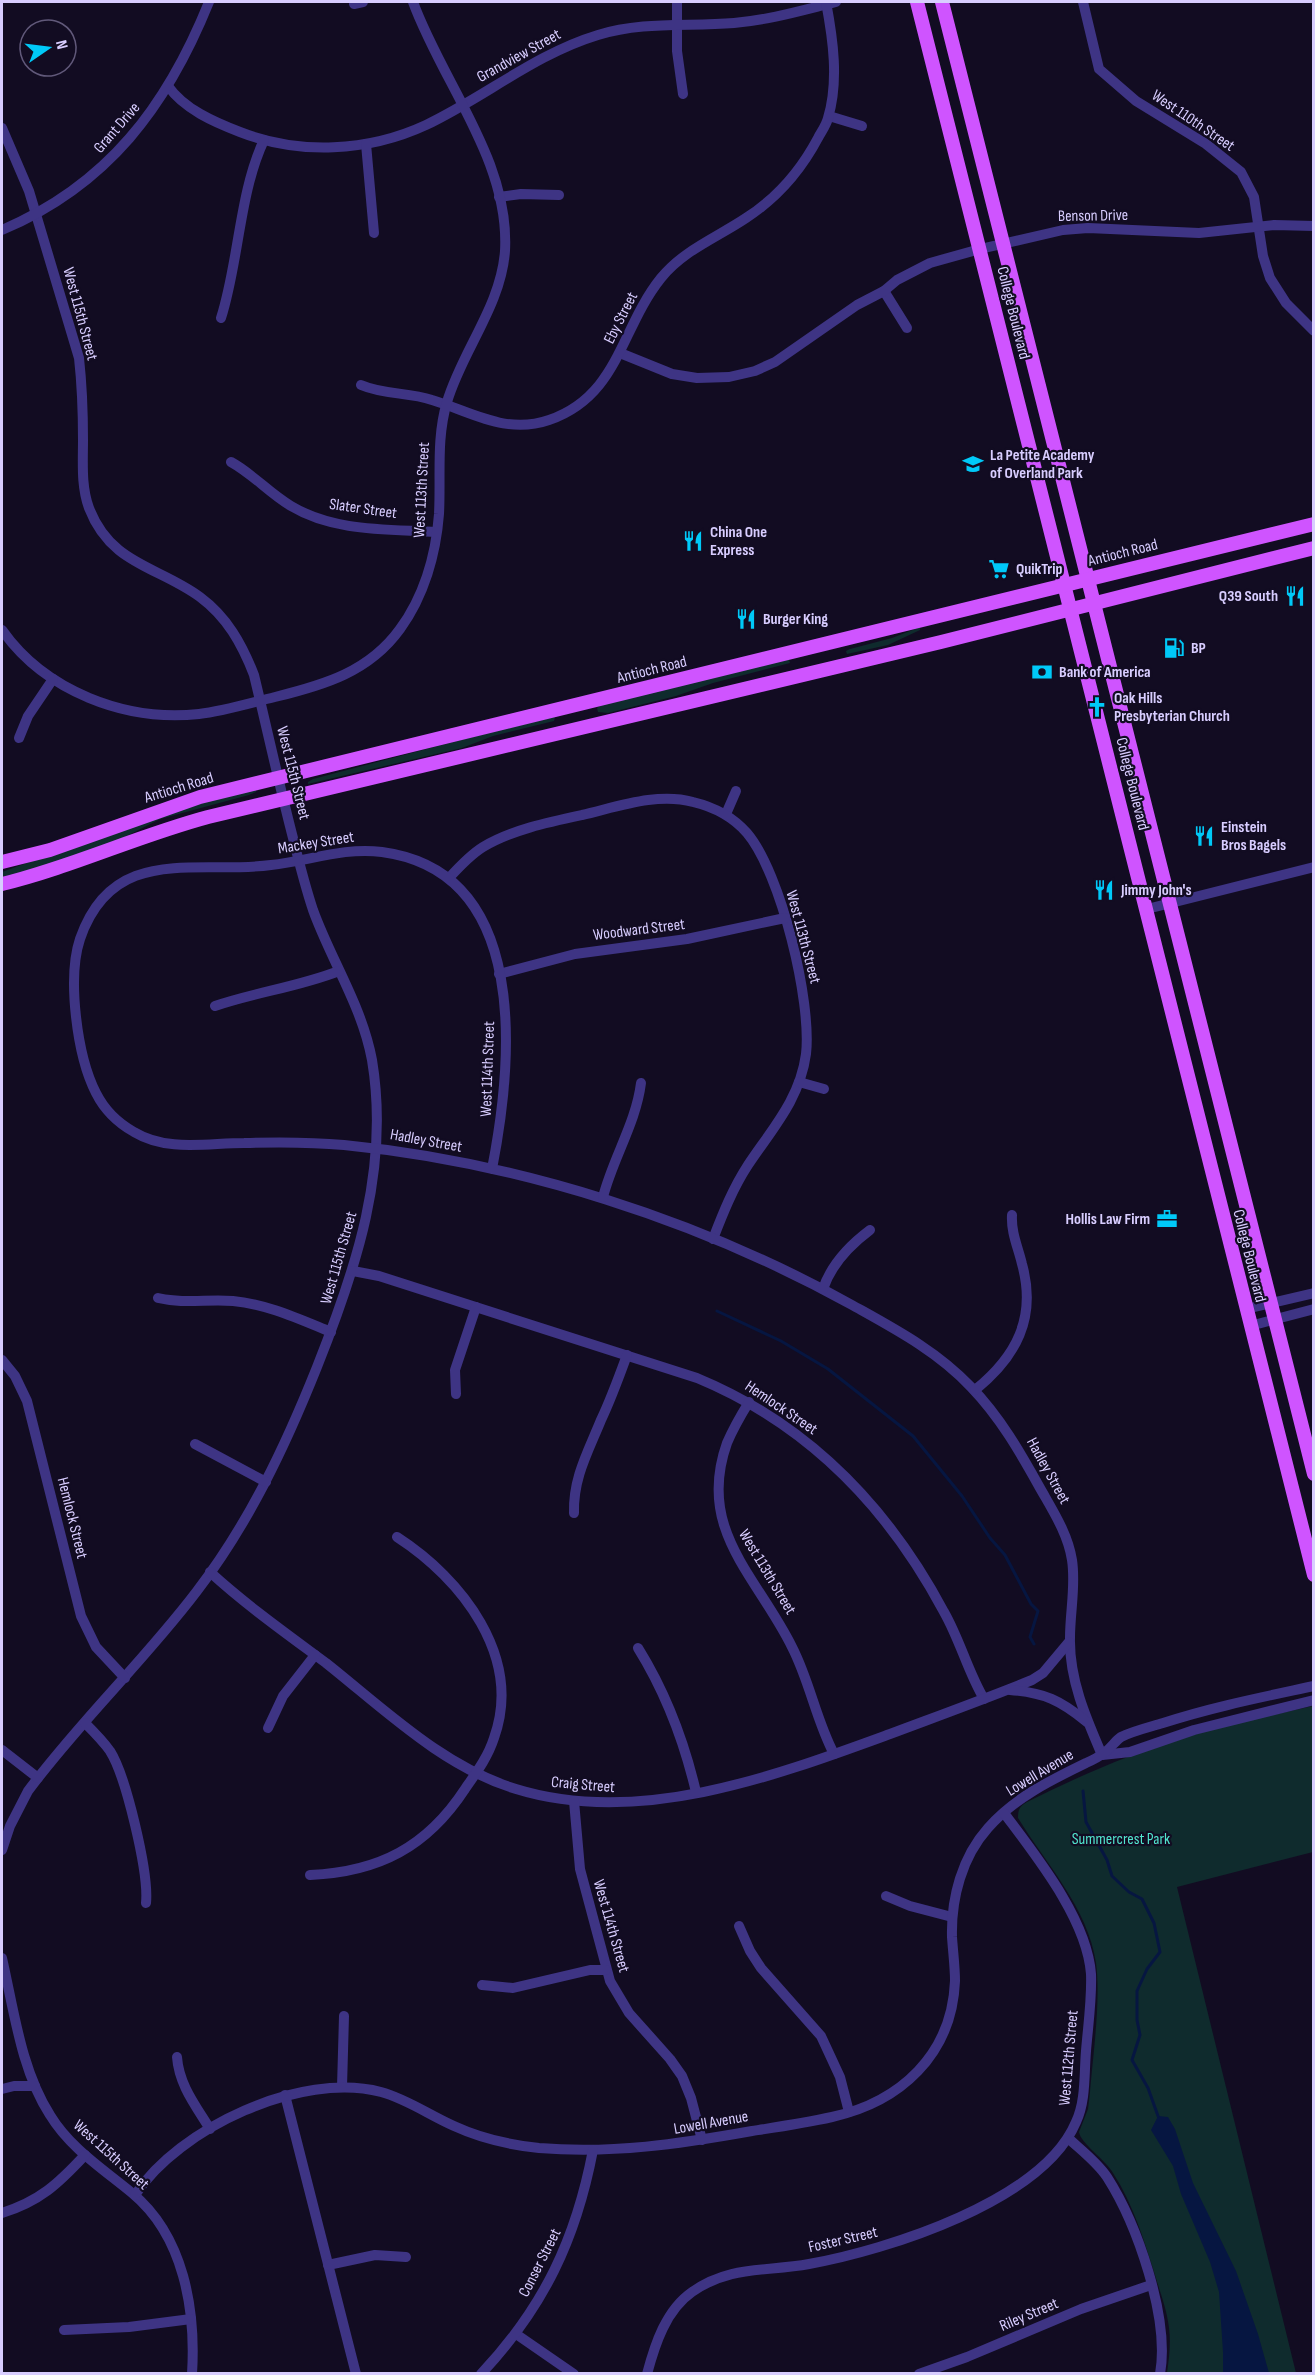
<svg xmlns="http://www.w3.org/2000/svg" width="1315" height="2375" font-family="'Sofia Sans Condensed',sans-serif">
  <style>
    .green { fill: #0f2b2d }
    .water { fill: #061641 }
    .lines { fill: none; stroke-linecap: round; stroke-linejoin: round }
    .stream { stroke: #061641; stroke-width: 3 }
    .minor { stroke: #3e3484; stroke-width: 10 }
    .major { stroke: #cf54ff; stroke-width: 14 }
    .labels { text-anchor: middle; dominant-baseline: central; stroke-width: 4.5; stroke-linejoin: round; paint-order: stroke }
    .street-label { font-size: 16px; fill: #d8cdff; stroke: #120c22 }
    .poi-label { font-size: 16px; font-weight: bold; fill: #d8cdff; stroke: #120c22; text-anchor: start }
    .park-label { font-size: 16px; fill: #52e6cf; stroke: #120c22 }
  </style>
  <rect width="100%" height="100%" fill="#120c22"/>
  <g class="green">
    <path d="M920,627V630L888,645L847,654L846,651L850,649L892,638Z"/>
    <path d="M784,660H789L790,663L713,683L676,696L608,713L598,712L597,708L603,704Z"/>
    <path d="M555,717L554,721L493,736L462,748L308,784V782L313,779C393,758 473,736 555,717Z"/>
    <path d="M256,789V792L249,795L160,819L119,840L37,869L2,877V872L164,813Z"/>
    <path d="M1313,1706V1852L1177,1887L1296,2373H1167C1169,2359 1171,2343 1169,2328C1167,2310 1160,2292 1155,2275C1144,2240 1133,2204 1113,2173C1105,2159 1081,2144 1079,2132L1088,2109L1090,2092C1093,2054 1101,2000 1096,1963C1088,1908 1046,1864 1018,1818C1018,1809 1020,1806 1027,1802C1079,1776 1132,1753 1188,1736C1229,1724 1272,1715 1313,1706Z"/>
  </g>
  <path class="water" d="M1158,2116L1168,2117L1175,2129L1193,2183L1236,2271L1258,2334L1269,2373H1223V2352L1219,2292L1210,2262L1181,2194L1173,2166L1151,2130Z"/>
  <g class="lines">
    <g class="stream">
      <path d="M717,1311L781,1341L828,1369L913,1436L962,1496L990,1538L1005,1555L1031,1604L1038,1611L1030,1637L1034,1644"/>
      <path d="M1083,1791L1086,1822L1107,1860L1112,1876L1129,1892L1142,1899L1154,1923L1160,1952L1147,1969L1137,1991V2020L1140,2035L1132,2060L1148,2088L1158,2116"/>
    </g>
    <g class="minor">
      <path d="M677,2V51L683,94"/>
      <path d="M1083,2L1099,69L1136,101L1206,144L1241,172L1254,197L1263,256L1270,278L1286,303L1314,331"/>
      <path d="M354,4L363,2"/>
      <path d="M168,86C184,109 214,122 240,132C299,155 368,152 426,125C485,97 535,54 598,35C643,21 688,27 734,23C769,20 803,10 836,2"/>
      <path d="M829,116L862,126"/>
      <path d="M2,128L29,191L79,358C82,385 83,412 83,440C83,463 81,486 89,508C111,565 158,566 200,597C227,617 242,644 254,675C267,729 279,784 293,838C299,862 305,886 313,910C331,960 362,1006 372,1060C390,1168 356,1269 317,1367C285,1447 249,1523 197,1591C144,1661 80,1721 28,1791L10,1826L2,1850"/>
      <path d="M366,144L374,233"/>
      <path d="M499,197L521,194L559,195"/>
      <path d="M2,230C108,185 167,106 209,2"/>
      <path d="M884,291L907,328"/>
      <path d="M221,318C239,262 239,193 264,140"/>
      <path d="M620,353L672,374L697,378L729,377L755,371L775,362L857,305L884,291L897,280L930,263L980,249L1063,230L1088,228L1199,233L1274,225L1314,226"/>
      <path d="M361,385C384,395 408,392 432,400C472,412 506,435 549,420C619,396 620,329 661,278C684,250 716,238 746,218C777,198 800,172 818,138C821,132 826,126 828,118C839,81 833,39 826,2"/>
      <path d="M231,462C253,474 269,493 291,506C334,532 388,529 436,532"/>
      <path d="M2,630C45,691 125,722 199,714C224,711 250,703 275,697C324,685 369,672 400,629C424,596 436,554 439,514C441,476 436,439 447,402C462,351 501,306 505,251C510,161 443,84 413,2"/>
      <path d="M19,738L28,716L53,679"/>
      <path d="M726,814L736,791"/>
      <path d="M449,878C459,867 470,855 483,847C511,830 549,822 582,815C617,807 657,792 693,802C714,807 733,817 747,833C781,873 812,1002 806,1054C800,1099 772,1129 748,1165C733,1188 723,1213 713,1239"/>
      <path d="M1147,909L1314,867"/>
      <path d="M499,974L575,954L687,939L785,918"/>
      <path d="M215,1006C256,992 298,987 339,971"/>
      <path d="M799,1082L824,1089"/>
      <path d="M492,1169C513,1061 531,872 382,852C343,847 309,861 271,865C197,875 113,843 80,939C67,978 77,1056 96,1093C104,1109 118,1123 134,1132C167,1152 207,1143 244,1143C277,1142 311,1142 344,1145C518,1162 699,1220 852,1305C895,1329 937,1351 971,1387C1000,1417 1020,1452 1040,1488C1053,1511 1068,1534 1072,1560C1076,1586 1070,1611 1070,1638C1069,1679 1086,1718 1102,1755"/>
      <path d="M603,1197C613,1158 636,1123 641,1083"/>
      <path d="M353,1271L379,1276L697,1378C808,1424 888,1507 944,1612C960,1640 968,1672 984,1699"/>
      <path d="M823,1289C831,1265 850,1245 870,1230"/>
      <path d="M158,1298C183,1304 207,1299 233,1301C267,1304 299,1319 331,1332"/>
      <path d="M1246,1309L1314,1293"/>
      <path d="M1250,1326L1314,1309"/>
      <path d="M2,1360L15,1376L27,1401L81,1616L96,1647L125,1678"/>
      <path d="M975,1390C1016,1357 1037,1318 1022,1264C1018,1247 1011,1233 1012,1215"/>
      <path d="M456,1394L455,1370L476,1307"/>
      <path d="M749,1402C741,1415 733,1429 727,1443C696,1530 757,1576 792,1647C810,1682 816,1720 834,1754"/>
      <path d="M195,1444L266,1482"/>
      <path d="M574,1513C573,1478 588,1452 601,1420C611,1399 619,1377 627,1355"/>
      <path d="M210,1572C246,1605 287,1634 326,1663C384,1709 443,1767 516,1789C639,1827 775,1776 890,1734C938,1716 985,1699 1032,1680L1043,1673L1069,1642"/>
      <path d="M638,1648C666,1693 684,1741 696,1792"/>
      <path d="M1010,1690C1045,1693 1060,1700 1087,1722"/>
      <path d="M85,1723C94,1732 103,1741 110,1751C126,1776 149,1873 146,1903"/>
      <path d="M268,1728L283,1696L315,1655"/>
      <path d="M2,1750L38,1778"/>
      <path d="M1102,1755L1130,1752L1194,1730L1314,1700"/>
      <path d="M574,1801L580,1869L610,1981L629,2013L670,2059L682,2076L691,2098L702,2140"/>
      <path d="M310,1875C379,1872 427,1847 465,1789C476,1773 488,1757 494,1738C523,1657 462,1579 397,1537"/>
      <path d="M886,1896L910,1906L952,1917"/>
      <path d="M739,1926L750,1951L761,1968L821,2036L840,2077L849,2112"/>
      <path d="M2,1958C14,2010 21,2070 50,2115C70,2148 103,2169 132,2193C184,2236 196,2310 192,2374"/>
      <path d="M482,1985L513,1988L590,1970H606"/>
      <path d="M177,2057C179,2085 196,2106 210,2129"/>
      <path d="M342,2087L344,2016"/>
      <path d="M2,2089L14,2086H35"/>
      <path d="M285,2095L356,2374"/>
      <path d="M1068,2138C1081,2150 1097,2162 1107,2177C1137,2224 1170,2318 1160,2374"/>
      <path d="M135,2195C179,2128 301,2071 381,2092C407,2099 429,2115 454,2126C480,2138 510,2145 539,2148C613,2154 679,2144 752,2131C778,2127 805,2123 832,2117C900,2102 952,2055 955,1981C955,1967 953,1952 952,1937C951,1898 962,1857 988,1828C1014,1798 1051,1780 1086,1763C1093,1760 1099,1757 1105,1752C1111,1748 1115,1741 1121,1737C1133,1731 1150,1727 1163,1723C1212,1707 1263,1697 1314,1686"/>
      <path d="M2,2213C40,2201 58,2184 85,2155"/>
      <path d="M328,2265L375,2255L406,2257"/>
      <path d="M64,2330L129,2327L191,2319"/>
      <path d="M516,2334L574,2374"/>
      <path d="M481,2374C544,2307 576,2239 593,2150"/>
      <path d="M647,2374C655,2344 666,2310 692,2292C730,2265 766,2272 809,2264C887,2250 1043,2201 1076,2122C1086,2101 1084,2074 1086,2051C1088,2026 1092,1999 1091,1974C1087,1919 1036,1856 1004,1813"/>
      <path d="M919,2374L967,2357L1081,2309L1151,2285"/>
    </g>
    <g class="major">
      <path d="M917,2L1314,1575"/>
      <path d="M942,2L1314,1474"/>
      <path d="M2,862L50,850L200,797L1314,524"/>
      <path d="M2,884C72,867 137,836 208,817L941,642L1314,548"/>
    </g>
  </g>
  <defs>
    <g id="school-bare" transform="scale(1.62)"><path d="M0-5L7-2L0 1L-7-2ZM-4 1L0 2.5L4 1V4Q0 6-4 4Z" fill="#00c9f8" stroke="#120c22" stroke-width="2.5" paint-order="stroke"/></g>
    <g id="restaurant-bare" transform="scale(1.62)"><path d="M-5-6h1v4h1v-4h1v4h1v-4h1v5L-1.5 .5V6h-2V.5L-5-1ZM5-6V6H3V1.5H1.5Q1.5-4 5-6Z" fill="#00c9f8" stroke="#120c22" stroke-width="2.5" paint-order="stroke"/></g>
    <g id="supermarket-bare" transform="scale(1.62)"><path d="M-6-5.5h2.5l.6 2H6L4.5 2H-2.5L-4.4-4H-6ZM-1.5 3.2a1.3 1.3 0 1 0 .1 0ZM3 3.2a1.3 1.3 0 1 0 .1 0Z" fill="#00c9f8" stroke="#120c22" stroke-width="2.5" paint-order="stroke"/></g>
    <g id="fuel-bare" transform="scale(1.62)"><path d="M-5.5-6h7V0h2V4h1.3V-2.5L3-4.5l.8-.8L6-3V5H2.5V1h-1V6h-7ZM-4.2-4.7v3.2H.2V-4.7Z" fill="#00c9f8" stroke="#120c22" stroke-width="2.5" paint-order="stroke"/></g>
    <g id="bank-bare" transform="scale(1.62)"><path d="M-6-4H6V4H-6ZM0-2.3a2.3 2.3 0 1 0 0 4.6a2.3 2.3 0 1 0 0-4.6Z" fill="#00c9f8" stroke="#120c22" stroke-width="2.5" paint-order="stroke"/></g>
    <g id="church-bare" transform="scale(1.62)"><path d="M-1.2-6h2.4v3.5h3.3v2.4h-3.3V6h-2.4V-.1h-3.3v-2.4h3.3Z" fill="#00c9f8" stroke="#120c22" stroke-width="2.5" paint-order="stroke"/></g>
    <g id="office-bare" transform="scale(1.62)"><path d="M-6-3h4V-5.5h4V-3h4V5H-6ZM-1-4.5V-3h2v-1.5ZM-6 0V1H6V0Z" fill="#00c9f8" stroke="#120c22" stroke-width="2.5" paint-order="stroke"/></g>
  </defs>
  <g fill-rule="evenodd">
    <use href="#school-bare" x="973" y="464"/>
    <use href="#restaurant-bare" x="693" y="541"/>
    <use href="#supermarket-bare" x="999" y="569"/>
    <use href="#restaurant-bare" x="1295" y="596"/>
    <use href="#restaurant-bare" x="746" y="619"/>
    <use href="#fuel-bare" x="1174" y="648"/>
    <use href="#bank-bare" x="1042" y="672"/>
    <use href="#church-bare" x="1097" y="707"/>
    <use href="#restaurant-bare" x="1204" y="836"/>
    <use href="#restaurant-bare" x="1104" y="890"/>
    <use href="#office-bare" x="1167" y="1219"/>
  </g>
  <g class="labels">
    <g class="street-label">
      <text transform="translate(519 56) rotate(-29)">Grandview Street</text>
      <text transform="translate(1193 121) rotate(34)">West 110th Street</text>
      <text transform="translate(117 128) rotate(-49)">Grant Drive</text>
      <text transform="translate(1093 216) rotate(-1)">Benson Drive</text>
      <text transform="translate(1013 313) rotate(76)">College Boulevard</text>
      <text transform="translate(80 314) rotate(75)">West 115th Street</text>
      <text transform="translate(621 318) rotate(-63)">Eby Street</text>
      <text transform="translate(422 490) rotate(-87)">West 113th Street</text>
      <text transform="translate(363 509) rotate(8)">Slater Street</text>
      <text transform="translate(1123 553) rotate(-14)">Antioch Road</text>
      <text transform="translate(652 670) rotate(-14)">Antioch Road</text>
      <text transform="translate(293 773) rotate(76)">West 115th Street</text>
      <text transform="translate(1132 784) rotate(76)">College Boulevard</text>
      <text transform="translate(179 788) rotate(-17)">Antioch Road</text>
      <text transform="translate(316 843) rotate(-9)">Mackey Street</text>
      <text transform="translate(639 930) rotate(-7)">Woodward Street</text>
      <text transform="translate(803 937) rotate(75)">West 113th Street</text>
      <text transform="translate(488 1069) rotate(-88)">West 114th Street</text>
      <text transform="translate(426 1141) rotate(10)">Hadley Street</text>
      <text transform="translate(1249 1256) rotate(76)">College Boulevard</text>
      <text transform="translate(339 1258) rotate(-74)">West 115th Street</text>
      <text transform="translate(781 1408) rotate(34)">Hemlock Street</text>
      <text transform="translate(1048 1471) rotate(61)">Hadley Street</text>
      <text transform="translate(72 1518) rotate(76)">Hemlock Street</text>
      <text transform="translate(767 1572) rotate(59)">West 113th Street</text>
      <text transform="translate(1040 1773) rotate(-31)">Lowell Avenue</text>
      <text transform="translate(583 1785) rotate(5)">Craig Street</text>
      <text transform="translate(611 1926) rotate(74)">West 114th Street</text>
      <text transform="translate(1069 2058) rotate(-85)">West 112th Street</text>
      <text transform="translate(711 2123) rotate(-10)">Lowell Avenue</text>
      <text transform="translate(111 2155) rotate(42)">West 115th Street</text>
      <text transform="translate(843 2240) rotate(-13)">Foster Street</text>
      <text transform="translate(540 2263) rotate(-63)">Conser Street</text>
      <text transform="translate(1029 2315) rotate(-23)">Riley Street</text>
    </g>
    <g class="poi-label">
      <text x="990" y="455">La Petite Academy<tspan x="990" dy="18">of Overland Park</tspan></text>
      <text x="710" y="532">China One<tspan x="710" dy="18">Express</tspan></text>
      <text x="1016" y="569">QuikTrip</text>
      <text x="1278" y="596" text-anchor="end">Q39 South</text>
      <text x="763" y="619">Burger King</text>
      <text x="1191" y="648">BP</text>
      <text x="1059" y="672">Bank of America</text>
      <text x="1114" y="698">Oak Hills<tspan x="1114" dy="18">Presbyterian Church</tspan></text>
      <text x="1221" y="827">Einstein<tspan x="1221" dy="18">Bros Bagels</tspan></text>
      <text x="1121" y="890">Jimmy John's</text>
      <text x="1150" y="1219" text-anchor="end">Hollis Law Firm</text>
    </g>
    <g class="park-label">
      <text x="1121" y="1839">Summercrest Park</text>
    </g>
  </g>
  <rect width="1315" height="2375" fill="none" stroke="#d8cdff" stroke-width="6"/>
  <g transform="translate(48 48) rotate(76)"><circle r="28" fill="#120c22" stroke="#61597a" stroke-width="1.5"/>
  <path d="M0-4.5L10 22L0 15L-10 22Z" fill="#00c9f8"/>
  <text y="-9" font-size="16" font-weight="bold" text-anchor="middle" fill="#d8cdff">N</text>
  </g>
</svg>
